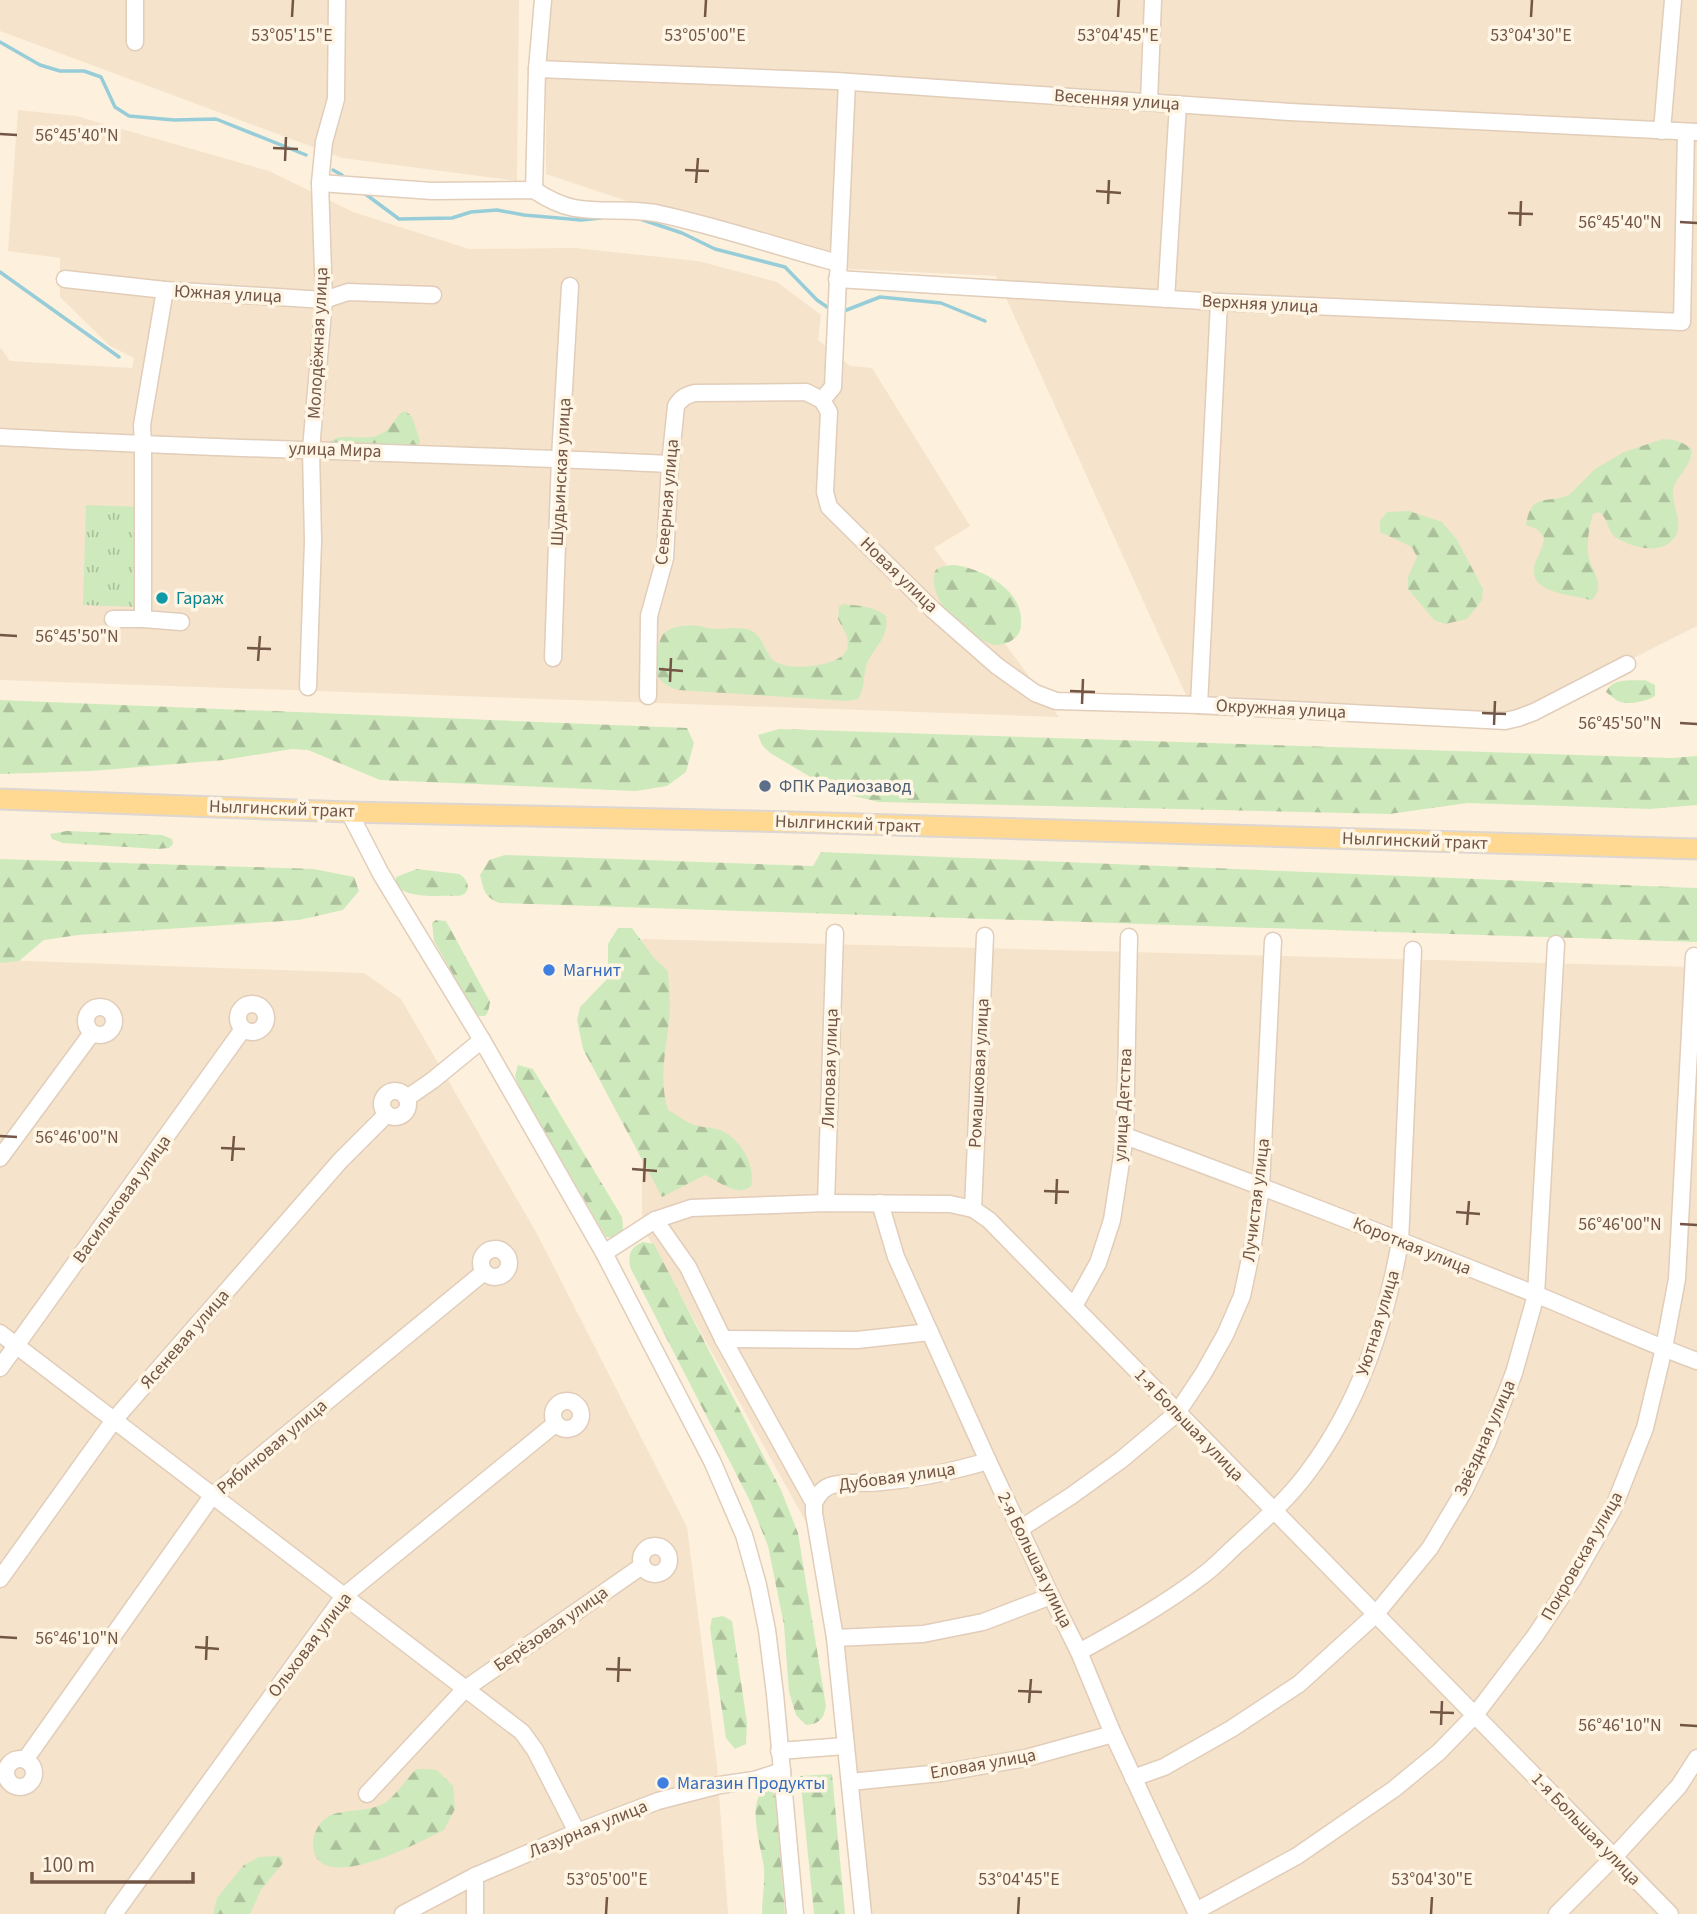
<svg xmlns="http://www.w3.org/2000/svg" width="1697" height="1914" font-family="'Source Sans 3',sans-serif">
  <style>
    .residential { fill: #f5e3cb }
    .grass { fill: url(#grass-tufts) }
    .forest { fill: url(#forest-firs) }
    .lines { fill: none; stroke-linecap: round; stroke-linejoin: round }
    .stream { stroke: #97cdd8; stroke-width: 3.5 }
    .minor-casing { stroke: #e1cdb9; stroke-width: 19 }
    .major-casing { stroke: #ddd6d2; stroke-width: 23 }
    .minor { stroke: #fff; stroke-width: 16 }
    .major { stroke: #ffd992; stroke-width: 19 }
    .ticks { fill: none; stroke: #735645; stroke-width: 2.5 }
    .culture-dot { fill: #0f9aa8; stroke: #fff5e4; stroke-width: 2.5 }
    .service-dot { fill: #5c6f8a; stroke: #fff5e4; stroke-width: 2.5 }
    .shop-dot { fill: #3f7fe0; stroke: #fff5e4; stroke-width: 2.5 }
    .labels { text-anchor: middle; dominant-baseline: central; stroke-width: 7; stroke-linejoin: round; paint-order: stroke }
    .street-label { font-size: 18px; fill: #735645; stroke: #fff5e4 }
    .culture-label { font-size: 18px; fill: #0d838f; stroke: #fff5e4; text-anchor: start }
    .service-label { font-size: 18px; fill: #4e5e75; stroke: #fff5e4; text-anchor: start }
    .shop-label { font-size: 18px; fill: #366cbe; stroke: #fff5e4; text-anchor: start }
    .ticks-label { font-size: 18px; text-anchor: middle; fill: #735645; stroke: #fff5e4; stroke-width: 7; stroke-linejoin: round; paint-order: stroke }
  </style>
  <defs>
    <pattern id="grass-tufts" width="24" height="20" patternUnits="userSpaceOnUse" patternTransform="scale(1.75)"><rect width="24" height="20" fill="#ceeabc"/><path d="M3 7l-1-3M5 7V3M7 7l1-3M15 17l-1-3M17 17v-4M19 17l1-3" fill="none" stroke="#acc09b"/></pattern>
    <pattern id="forest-firs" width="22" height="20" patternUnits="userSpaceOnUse" patternTransform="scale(1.75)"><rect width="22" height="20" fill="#ceeabc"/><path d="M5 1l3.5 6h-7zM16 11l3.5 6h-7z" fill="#acc09b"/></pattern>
  </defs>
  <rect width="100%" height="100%" fill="#fdf1dd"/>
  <g class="residential">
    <path d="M0,0H519L517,181L342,158L0,31Z"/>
    <path d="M546,0H1697V626L1495,728L1195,715L996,276L828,268L546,174Z"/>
    <path d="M18,110L76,116L269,171L353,212L469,249L575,248L698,261L777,282L821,315L818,340L850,366L872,368L970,526L934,548L1059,717L0,680V347L10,361L132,368L134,358L110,346L60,297V258L8,251Z"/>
    <path d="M642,939L1697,967V1914H861L828,1562L642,1226Z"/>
    <path d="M0,960L364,973L401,999L536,1232L687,1527L717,1767L728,1914H0Z"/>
  </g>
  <path class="grass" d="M86,505L142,507L138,607L83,605Z"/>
  <g class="forest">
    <path d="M406,411L412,417L420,441L418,446L410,449L335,445L331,441C337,437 340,437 347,437C377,438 383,439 400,413Z"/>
    <path d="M1663,439C1675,439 1681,442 1691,448C1694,467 1674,476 1673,492C1672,507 1683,520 1676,535C1666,553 1643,550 1627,543C1623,541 1616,539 1613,535C1607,528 1608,518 1599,512L1593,514C1589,526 1587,540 1588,553C1590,570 1607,585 1592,600L1586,599C1566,594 1526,592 1535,563C1539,553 1543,549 1544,537L1537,529L1526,525C1531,492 1547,504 1569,495L1595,469L1624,452Z"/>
    <path d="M1409,511L1442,522L1457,540L1483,589L1482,600L1467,619L1445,624L1434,620L1408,589V577L1417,557L1412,547L1380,532V521L1387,512Z"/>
    <path d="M955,565C983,569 1024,590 1021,624C1021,632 1018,636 1011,641C1007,643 1000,646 995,645C984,644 954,621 947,612C940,602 932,589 934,577C935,572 934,570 939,568C943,566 950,565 955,565Z"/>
    <path d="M843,604C858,606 874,606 886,616C889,642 873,645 866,666C863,677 865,689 858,699L847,701L678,690C653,682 651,667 659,644C661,638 662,634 667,631C676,625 689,625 699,626C704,627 709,629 715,629C726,629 742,626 752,631C763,636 765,654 774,661C788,671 829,667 842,656C844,654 846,651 848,648L847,636L838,619L839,607Z"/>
    <path d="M1645,680L1655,685V696C1647,701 1630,705 1621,702C1616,701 1610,695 1606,692C1613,677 1630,681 1645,680Z"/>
    <path d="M0,700L687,728L694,743L686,772L667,786L636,791L380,780L308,750L292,749L224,760L91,771L0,774Z"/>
    <path d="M779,729L1672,758L1697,756V805L1650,809L1468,803L1389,814L879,802L836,792L770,753L762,745L758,735Z"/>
    <path d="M67,831L162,835L172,839L173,844L169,848L157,849L63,843L52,839L50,834Z"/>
    <path d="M821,852L1697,888V942L499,903C484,896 484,891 480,875L489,860L505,855L813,866Z"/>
    <path d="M0,859L314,869L354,877L359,891L343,910L299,920L78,935L44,940L19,961L0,963Z"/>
    <path d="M417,869L459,874C469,879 473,894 458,896C442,895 392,901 396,877Z"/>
    <path d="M436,920L446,921L490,1002L488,1012L485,1016H479L475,1013L434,941L432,923Z"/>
    <path d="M618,928H632L654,958L668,971C668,982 670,993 670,1005C669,1039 657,1076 668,1110C676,1114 684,1121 692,1124C701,1128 711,1127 720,1130C740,1138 756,1164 751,1186C737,1198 719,1181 705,1175L662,1197L583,1049L577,1020L580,1007L608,978V944Z"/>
    <path d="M518,1065L533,1069L622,1217C623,1226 625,1232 617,1238L606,1237L519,1087L515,1076Z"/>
    <path d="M643,1242L654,1244L781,1490L798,1533L826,1706C824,1719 819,1724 806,1725L796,1715L789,1692L784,1625L768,1546L750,1501L630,1267C628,1253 631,1247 643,1242Z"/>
    <path d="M723,1616L732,1621L747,1723L746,1744L735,1749L726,1738L710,1628L712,1618Z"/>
    <path d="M416,1769H427L437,1770L453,1786L455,1809L444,1830C421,1841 318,1898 313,1846C312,1837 318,1823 326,1818C340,1808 366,1813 383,1804C393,1799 407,1779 416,1769Z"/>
    <path d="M832,1774L845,1914H814L800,1776Z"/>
    <path d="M766,1788L772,1789L776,1799L785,1914H762C762,1899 765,1884 764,1869C762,1848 745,1801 766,1788Z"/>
    <path d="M276,1856L282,1857L283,1863L261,1890L250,1914H213L217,1898L244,1865L259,1857Z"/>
  </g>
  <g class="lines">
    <g class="stream">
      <path d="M0,42L40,65L60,71H84L101,77L115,107L129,116L174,120L216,119L306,155"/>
      <path d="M333,170L342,175"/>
      <path d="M364,193L399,219L452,218L471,212L497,210L524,215L581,220L601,218"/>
      <path d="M640,219L682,233L715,249L785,267L817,300L830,309"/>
      <path d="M0,272L119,357"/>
      <path d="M844,311L880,297L941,303L985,321"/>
    </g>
    <g class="minor-casing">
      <g id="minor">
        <path d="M135,42V0"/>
        <path d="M537,69L836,81L1290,112L1697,132"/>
        <path d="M1149,102L1153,0"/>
        <path d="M1662,131L1673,0"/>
        <path d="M320,183L432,191L534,190C546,198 559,205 574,208C602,213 632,208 660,214C720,227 778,247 838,263"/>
        <path d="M534,190L537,69L543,0"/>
        <path d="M65,279L165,290L324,300L348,292L433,295"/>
        <path d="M837,279L1219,302L1682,322L1686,132"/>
        <path d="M1166,299L1178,104"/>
        <path d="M1219,302L1199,705L1505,721L1518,718L1534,712L1627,664"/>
        <path d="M822,400L833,387L847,82"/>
        <path d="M0,437C223,450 447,453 670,464"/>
        <path d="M113,619H143L181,622"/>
        <path d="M143,619V446L142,425L165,290"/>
        <path d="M553,658L560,458L570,286"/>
        <path d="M308,687L313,541L311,449L324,300L320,183L324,142L336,99L337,0"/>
        <path d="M648,696L649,616L665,558L670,464L676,406C681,398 686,395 695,393L806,392L822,400L829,412L825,492L829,507L932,609L997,666L1035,693L1056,701L1199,705"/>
        <path d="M349,812L381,874L482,1040L604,1253L712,1461L744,1535L758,1585L767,1630L775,1694L795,1914"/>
        <circle cx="252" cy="1018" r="14"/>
        <circle cx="100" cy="1021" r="14"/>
        <circle cx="395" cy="1104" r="13"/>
        <path d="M407,1098L433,1080L482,1040"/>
        <path d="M1125,1136C1263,1186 1399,1240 1535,1294C1589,1316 1642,1341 1697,1361"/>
        <path d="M0,1158L92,1033"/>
        <path d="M826,1203L835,933"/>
        <path d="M880,1203L896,1257L988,1461L1051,1596L1079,1652L1113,1734L1197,1914"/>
        <path d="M973,1209L985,936"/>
        <path d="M655,1220L688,1267L723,1339L814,1503V1513L835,1638L863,1914"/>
        <circle cx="495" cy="1263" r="14"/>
        <path d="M604,1253L655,1220L691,1208L826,1203L950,1204L973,1209L989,1220L1670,1914"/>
        <path d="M1074,1306L1098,1263L1112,1220L1125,1136L1129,937"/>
        <path d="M0,1333L522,1732L535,1750L577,1832"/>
        <path d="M723,1339L857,1340L930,1332"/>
        <path d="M0,1368L243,1029"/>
        <circle cx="567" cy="1415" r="14"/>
        <path d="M814,1503C818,1495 823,1487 833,1485C848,1481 866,1484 881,1482C917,1479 954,1471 988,1461"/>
        <path d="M1020,1529L1071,1496L1121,1460L1177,1413L1203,1374L1225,1335L1242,1296L1253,1244L1261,1186L1273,941"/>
        <circle cx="655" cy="1560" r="14"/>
        <path d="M0,1579L114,1420L340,1161L387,1114"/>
        <path d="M835,1638L923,1634L983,1622L1051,1596"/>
        <path d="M1079,1652C1121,1629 1164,1605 1202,1576C1216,1566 1228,1552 1241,1541C1265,1519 1289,1498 1308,1472C1359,1404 1385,1325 1400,1242L1413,950"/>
        <path d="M779,1751L845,1746"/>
        <circle cx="20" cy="1773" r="14"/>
        <path d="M25,1760L212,1496L484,1272"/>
        <path d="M1133,1778L1164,1767L1231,1729L1299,1684L1375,1615L1430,1548L1464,1491L1487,1443L1514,1373L1536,1295L1556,944"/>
        <path d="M850,1782L941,1773L1026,1758L1113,1734"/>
        <path d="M367,1794L465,1689L642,1566"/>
        <path d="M1196,1911L1297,1856L1394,1789L1439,1752L1475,1715L1535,1636L1573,1579L1613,1509L1645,1428L1664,1348L1677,1279L1694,956"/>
        <path d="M114,1914L344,1596L555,1424"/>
        <path d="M403,1914L475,1876L577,1832L658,1801L720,1785L754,1780L782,1771"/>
        <path d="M475,1914V1876"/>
        <path d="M1557,1914L1614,1857L1679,1786L1697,1758"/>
      </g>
    </g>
    <g class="major-casing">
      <path id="major" d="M0,799L349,812L793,822L1697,849"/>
    </g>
    <use href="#minor" class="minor"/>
    <use href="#major" class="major"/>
  </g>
  <path class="ticks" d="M292,17L293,0M705,17L706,0M1118,17L1119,0M1531,17L1532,0M0,134L17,135M273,148L298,149M285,161L286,137M685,170L709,171M696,183L698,158M1096,191L1121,193M1108,204L1109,180M1508,213L1533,214M1680,222L1697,223M1520,226L1521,201M0,635L17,636M247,648L271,649M258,661L260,636M659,669L683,671M670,682L671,658M1070,691L1095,692M1082,704L1083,679M1482,713L1506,714M1680,723L1697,724M1494,725L1495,701M0,1136L17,1137M221,1148L245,1149M232,1161L234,1136M632,1169L657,1171M644,1182L645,1158M1044,1191L1069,1192M1056,1204L1057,1179M1456,1212L1480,1214M1680,1224L1697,1225M1467,1225L1469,1201M0,1637L17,1638M195,1647L219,1649M206,1660L207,1636M606,1669L631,1670M618,1682L619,1657M1018,1691L1042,1692M1029,1703L1031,1679M1430,1712L1454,1713M1441,1725L1442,1701M1680,1725L1697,1726M606,1914L607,1897M1018,1914L1019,1897M1431,1914L1432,1897"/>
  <circle class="culture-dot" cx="162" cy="598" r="7"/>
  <circle class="service-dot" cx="765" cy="786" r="7"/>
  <g class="shop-dot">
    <circle cx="549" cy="970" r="7"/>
    <circle cx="663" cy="1783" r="7"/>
  </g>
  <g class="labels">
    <g class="street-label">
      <text transform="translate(1117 100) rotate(4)">Весенняя улица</text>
      <text transform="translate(228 294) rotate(3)">Южная улица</text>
      <text transform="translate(1260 304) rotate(3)">Верхняя улица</text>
      <text transform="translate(318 343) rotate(-87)">Молодёжная улица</text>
      <text transform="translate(335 450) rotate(2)">улица Мира</text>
      <text transform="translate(561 472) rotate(-87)">Шудьинская улица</text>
      <text transform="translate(667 502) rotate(-85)">Северная улица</text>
      <text transform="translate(899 575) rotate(44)">Новая улица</text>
      <text transform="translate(1281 709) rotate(3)">Окружная улица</text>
      <text transform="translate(282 809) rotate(2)">Нылгинский тракт</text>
      <text transform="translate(848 824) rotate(2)">Нылгинский тракт</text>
      <text transform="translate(1415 841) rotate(2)">Нылгинский тракт</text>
      <text transform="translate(830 1068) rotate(-88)">Липовая улица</text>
      <text transform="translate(979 1073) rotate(-87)">Ромашковая улица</text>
      <text transform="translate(1123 1105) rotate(-87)">улица Детства</text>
      <text transform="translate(122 1199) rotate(-54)">Васильковая улица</text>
      <text transform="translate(1256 1200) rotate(-83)">Лучистая улица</text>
      <text transform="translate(1412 1246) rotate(22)">Короткая улица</text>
      <text transform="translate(1378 1323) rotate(-73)">Уютная улица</text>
      <text transform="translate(185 1339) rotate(-49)">Ясеневая улица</text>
      <text transform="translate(1189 1425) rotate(46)">1-я Большая улица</text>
      <text transform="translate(1485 1438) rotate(-66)">Звёздная улица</text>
      <text transform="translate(272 1447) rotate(-40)">Рябиновая улица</text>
      <text transform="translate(897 1477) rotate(-8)">Дубовая улица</text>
      <text transform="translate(1582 1556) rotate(-60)">Покровская улица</text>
      <text transform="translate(1035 1560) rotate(64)">2-я Большая улица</text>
      <text transform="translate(551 1629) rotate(-35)">Берёзовая улица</text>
      <text transform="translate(310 1645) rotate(-53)">Ольховая улица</text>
      <text transform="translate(983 1764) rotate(-10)">Еловая улица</text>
      <text transform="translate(588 1829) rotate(-22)">Лазурная улица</text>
      <text transform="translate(1586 1829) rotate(46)">1-я Большая улица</text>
    </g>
    <g class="culture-label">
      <text x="176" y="598">Гараж</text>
    </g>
    <g class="service-label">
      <text x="779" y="786">ФПК Радиозавод</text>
    </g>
    <g class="shop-label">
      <text x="563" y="970">Магнит</text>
      <text x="677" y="1783">Магазин Продукты</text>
    </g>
  </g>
  <g class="ticks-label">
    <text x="292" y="41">53°05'15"E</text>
    <text x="705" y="41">53°05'00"E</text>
    <text x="1118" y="41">53°04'45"E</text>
    <text x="1531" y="41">53°04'30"E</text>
    <text x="77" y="141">56°45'40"N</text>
    <text x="1620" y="228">56°45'40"N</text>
    <text x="77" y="642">56°45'50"N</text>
    <text x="1620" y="729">56°45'50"N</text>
    <text x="77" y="1143">56°46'00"N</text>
    <text x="1620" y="1230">56°46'00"N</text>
    <text x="77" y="1644">56°46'10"N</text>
    <text x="1620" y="1731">56°46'10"N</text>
    <text x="607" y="1885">53°05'00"E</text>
    <text x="1019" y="1885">53°04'45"E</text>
    <text x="1432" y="1885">53°04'30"E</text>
  </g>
  <path d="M32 1872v10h161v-10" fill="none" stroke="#735645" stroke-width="3.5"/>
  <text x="42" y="1872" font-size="21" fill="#735645" stroke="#fff5e4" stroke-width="5" paint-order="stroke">100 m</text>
</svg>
